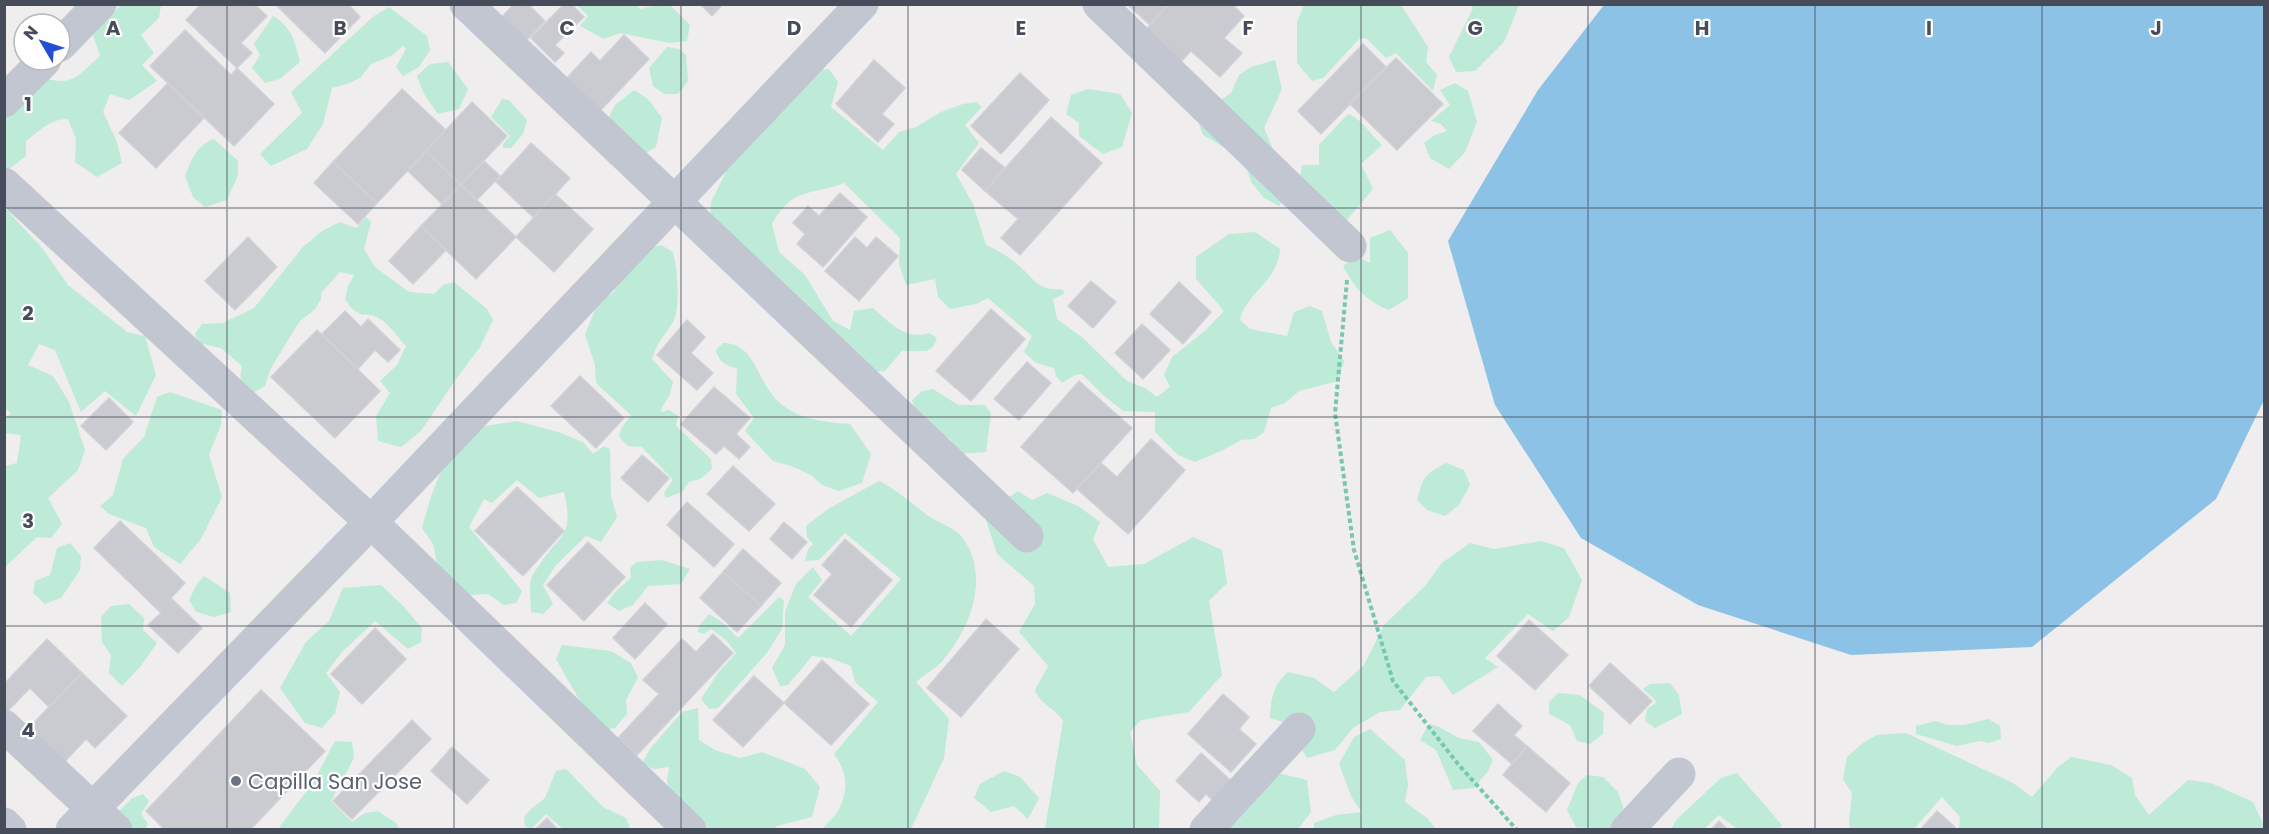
<svg xmlns="http://www.w3.org/2000/svg" width="2269" height="834" font-family="Poppins,sans-serif">
  <style>
    .green { fill: #bdebd7 }
    .water { fill: #8cc2e5 }
    .building { fill: #cacbd1; stroke: #d1d2d8; stroke-width: 1.5 }
    .lines { fill: none; stroke-linecap: round; stroke-linejoin: round }
    .path { stroke: #77c7ae; stroke-width: 4; stroke-dasharray: 4.5 3; stroke-linecap: butt }
    .minor { stroke: #c1c6d1; stroke-width: 33 }
    .grid { fill: none; stroke: #464c59; stroke-width: 1.5; stroke-opacity: 0.55 }
    .worship-dot { fill: #6b7280; stroke: #fff; stroke-width: 2 }
    .labels { text-anchor: middle; dominant-baseline: central; stroke-width: 4.5; stroke-linejoin: round; paint-order: stroke }
    .worship-label { font-size: 21px; fill: #5b616d; stroke: #fff; text-anchor: start }
    .grid-label { font-size: 20px; text-anchor: middle; font-weight: bold; fill: #464c59; stroke: #fff; stroke-width: 4.5; stroke-linejoin: round; paint-order: stroke }
  </style>
  <rect width="100%" height="100%" fill="#efeded"/>
  <g class="green">
    <path d="M121,5H161L159,18L141,35L154,53L142,65L157,81L129,100L110,94L103,112L117,142L122,163L97,177L75,162L76,139L68,119C50,119 40,130 26,141V156L5,172V115L44,78C73,87 78,75 100,56L93,35Z"/>
    <path d="M577,5H636L640,9L657,5H670L690,25L687,41L670,43L620,33L604,39L580,26L588,16Z"/>
    <path d="M1304,5H1401L1428,47L1426,62L1437,75L1433,91L1396,53L1386,58L1366,38L1359,39L1323,78L1312,81L1297,63V22Z"/>
    <path d="M1470,5H1519L1504,42L1475,71L1456,72L1449,57L1473,8Z"/>
    <path d="M389,7L427,36L430,50L419,67L403,76L396,67L406,49L403,46L391,56L371,64L361,77L350,83L332,88L323,124L307,149L271,166L260,154L302,113L291,92L374,16Z"/>
    <path d="M273,16C292,27 295,42 300,62L280,79L265,83L252,68L260,55L254,44Z"/>
    <path d="M667,47L679,49L686,55L688,81L678,94H664L653,86L649,68Z"/>
    <path d="M1275,60L1282,89L1264,128L1279,163L1295,180L1279,206L1264,198L1252,183L1245,165L1229,150L1203,135L1196,116L1231,93L1239,75L1251,67Z"/>
    <path d="M448,62L468,89L459,109L438,114L424,94L417,76L430,64Z"/>
    <path d="M829,69L838,82L831,107L883,150L899,132L916,127L941,112L963,104L976,102L982,107L965,125L979,143L956,174L973,204L986,245C997,250 1008,256 1018,265C1034,278 1037,291 1061,289L1065,293L1053,299L1057,319L1083,338L1127,381L1145,388L1157,397L1170,387L1164,375L1172,357L1206,330L1224,311L1196,279V257L1229,234L1255,232L1280,249C1278,282 1244,295 1240,320L1250,329L1287,336L1294,312L1310,306L1322,311L1331,342L1344,361L1338,381L1299,391L1285,403L1271,408L1264,432L1255,439L1241,440L1223,450L1195,462L1178,455L1155,432V412L1123,411L1103,395L1082,374L1075,375L1062,383L1056,376L1054,368L1036,363L1024,352L1032,336L988,298L976,304L950,309L938,297L935,279L906,285L899,264L900,238L844,183C809,196 792,187 772,224L779,252L805,275L833,321L850,330L854,311L873,308C889,322 906,341 929,333L937,338L933,347L926,351H902L885,371L861,372L710,231L711,202L729,166L807,71Z"/>
    <path d="M1455,83L1468,91L1477,122L1465,152L1449,169L1430,158L1424,143L1435,135L1447,131L1441,124L1431,121L1450,105L1440,90Z"/>
    <path d="M1088,89L1120,94L1132,113L1122,147L1103,154L1079,136V123L1066,114L1071,95Z"/>
    <path d="M634,90L648,99L662,118L656,147L628,164L605,126L615,105Z"/>
    <path d="M502,99L509,100L527,120L523,134L511,148H503V144L510,136L491,117Z"/>
    <path d="M1348,114C1362,119 1371,135 1382,145L1361,164L1373,189L1347,220L1300,180L1302,165H1319V145Z"/>
    <path d="M214,139L238,161V175L227,200L205,207L193,197L185,176C191,160 197,145 214,139Z"/>
    <path d="M5,208L42,248L68,285L127,332L145,336L156,375L136,416L105,391L81,412L55,350L39,344L28,365L53,376L69,402L85,450L78,470L48,498L62,524L51,538L37,537L5,567L4,466L17,463L21,435L5,433V419L11,413L4,407Z"/>
    <path d="M366,217L371,222L364,249L375,267L409,292L434,294L443,285L454,282L487,309L493,320L480,347L451,386L421,431L401,447L378,441L376,416L390,393L380,381L397,365L406,346C394,333 381,311 362,315L352,309L345,299L348,286L354,275L340,272L321,293V299L315,309L299,322L271,368L265,386L249,395C240,385 239,378 242,366L221,348L198,343L195,334L202,324L223,323L254,308L303,247L322,231L340,222L356,228Z"/>
    <path d="M1390,230L1408,253V298L1389,310C1366,301 1354,287 1343,266L1357,257L1370,263V238Z"/>
    <path d="M661,245L673,252C677,267 681,308 673,322C664,336 657,342 652,359L673,382L669,396L662,407L661,412L669,410L678,416L676,426L711,459L712,469L700,479L689,482L682,492L666,498L664,493L673,480L642,447L628,446L619,437L621,429L631,415L596,383L595,365L585,334L598,303L614,292L624,263L642,251Z"/>
    <path d="M723,343C754,343 756,377 774,397C793,419 822,422 850,424L871,454L862,483L839,491L822,485L811,475L791,466L773,461L745,431L754,418L736,394L737,368C725,366 719,362 716,350Z"/>
    <path d="M933,389L958,405H985L991,413L986,452L960,454L950,439L930,433L918,421L912,400L922,391Z"/>
    <path d="M170,392L222,410L221,425L209,455L222,497L201,539L180,564L154,547L146,528L109,514L100,506L113,495L123,459L144,437L157,397Z"/>
    <path d="M517,421L558,432L583,442L593,454L604,446L610,449L611,496L617,517L601,542L586,536L556,565L543,585L553,604L543,614L531,612C531,602 529,589 531,579C532,575 536,570 538,567C559,533 575,539 564,492L539,498L517,480L492,503L484,499L469,527L522,591L516,603L504,605L488,594L467,595L438,568L433,544L422,528C431,495 444,449 475,430C486,424 505,424 517,421Z"/>
    <path d="M1446,463L1464,470L1470,485L1459,505L1445,516L1427,510L1417,500C1423,477 1425,474 1446,463Z"/>
    <path d="M879,481C897,490 911,503 927,515C938,523 954,527 962,537C990,574 972,626 944,659C937,668 925,674 916,682L949,719L944,758L911,829H823C826,823 834,818 838,811C849,790 848,773 834,754L878,702L855,682L851,666L830,658L812,656L788,685L780,686L772,668L785,645V612L796,584L813,567L822,580L808,597L851,636L901,579L845,533L819,560L805,561L808,549L813,544L807,537L806,526L828,509Z"/>
    <path d="M1018,491L1032,500L1047,493L1078,506L1100,522L1093,539L1108,567L1144,564L1193,537L1222,550L1227,583L1209,601L1222,675L1189,712L1141,720L1130,732L1137,765L1160,791L1159,829H1045L1063,721C1056,709 1040,704 1035,690L1048,666L1019,632L1035,604L1034,586L997,554L984,514Z"/>
    <path d="M1541,541L1564,548L1582,580L1569,617L1553,631L1528,614L1485,658L1498,667L1453,695L1439,676L1426,677L1400,710L1380,712L1353,728L1335,750L1307,758L1286,723L1270,718C1271,699 1273,685 1288,672L1314,678L1334,692L1364,665L1384,625L1425,586L1442,563L1470,543L1494,549Z"/>
    <path d="M70,543L81,556L80,570L61,598L45,604L33,593L35,581L50,575L57,548Z"/>
    <path d="M662,560L690,569L681,584L648,586L633,605L619,611L607,603L616,591L631,578L630,568L637,562Z"/>
    <path d="M204,576L230,593L231,612L214,617L196,612L189,600L197,584Z"/>
    <path d="M381,585L403,606L422,628L421,642L408,649L375,621L342,652L326,673L340,692L335,713L322,728L305,723L280,688L306,642L329,621L343,588Z"/>
    <path d="M779,597L784,600L782,629L766,654L718,708L709,709L701,699L718,673L736,653L726,640L711,629L704,634L698,632L699,626L709,614L722,622L738,638Z"/>
    <path d="M129,604L144,618L143,630L157,643L140,667L122,686L109,673L111,655L102,642L101,617L111,606Z"/>
    <path d="M562,645L611,651L631,663L638,677L626,700L627,714L615,728L603,730L584,708L556,659Z"/>
    <path d="M1670,683L1679,695L1682,714L1655,728L1645,721L1647,709L1657,702L1643,689L1650,684Z"/>
    <path d="M1558,693L1580,695L1604,713L1603,734L1590,744L1577,741L1570,725L1549,714V702Z"/>
    <path d="M698,708L699,740L715,750L740,758L762,752L805,769L820,787L812,817L777,826L775,829H709L699,818L674,808L667,781L669,767L654,769L642,763L650,749L682,712Z"/>
    <path d="M1988,719L2000,726L2001,739L1989,743L1979,741L1957,746L1916,734V726L1935,721L1948,725H1964Z"/>
    <path d="M1429,724L1437,726L1459,738L1479,742L1493,760L1488,771L1474,788L1453,790L1436,750L1420,740Z"/>
    <path d="M1370,729L1405,760L1408,786L1405,802L1427,818L1436,829H1314V823L1336,815L1362,812L1352,798L1339,764L1354,737Z"/>
    <path d="M1906,733L2013,783L2032,797L2058,767L2071,757L2111,765L2132,778L2135,795L2149,815L2188,780L2211,783L2253,802L2264,826V830L1959,829L1960,817L1942,797L1914,829H1850L1849,822L1852,793L1843,779L1847,757L1863,743L1877,735Z"/>
    <path d="M335,741L352,742L354,758L331,801L352,822L365,813L378,811L396,823L399,829H279L280,826L313,783Z"/>
    <path d="M566,769L603,807L626,818L630,829H563L546,814L532,828L525,827L524,817L530,810L545,798L556,771Z"/>
    <path d="M1260,769L1307,780L1311,812L1298,829L1203,830Z"/>
    <path d="M1004,771L1020,777L1039,798L1028,819L1014,806L991,812L974,798L980,784Z"/>
    <path d="M1737,773L1782,825L1779,829H1737L1719,815L1704,829H1671L1677,819L1721,778Z"/>
    <path d="M1587,775L1603,777L1618,792L1625,812L1614,829L1576,827L1567,810L1578,783Z"/>
    <path d="M143,794L149,801L141,814L148,824L145,829L110,830V821L132,798Z"/>
  </g>
  <path class="water" d="M1604,5H2264V400L2216,499L2032,647L1851,655L1698,605L1581,538L1495,405L1448,241L1538,90Z"/>
  <g class="building">
    <path d="M201,4H254L267,16L241,43L252,53L237,68L186,20Z"/>
    <path d="M275,4H348L360,17L325,53Z"/>
    <path d="M514,4H528L545,21L523,44L498,21Z"/>
    <path d="M564,4H571L584,17L555,45L564,53L555,62L531,38Z"/>
    <path d="M700,4H723L712,16Z"/>
    <path d="M1127,4H1169L1150,25Z"/>
    <path d="M1169,4H1232L1244,16L1224,38L1242,53L1220,77L1191,51L1178,65L1143,33Z"/>
    <path d="M185,30L231,75L237,68L274,104L234,146L150,66Z"/>
    <path d="M624,35L649,59L600,111L566,79L591,52L600,61Z"/>
    <path d="M1363,44L1386,67L1321,134L1298,111Z"/>
    <path d="M1396,58L1443,104L1397,150L1350,104Z"/>
    <path d="M874,60L905,88L882,114L894,124L878,142L836,104Z"/>
    <path d="M1020,73L1049,100L1001,154L971,126Z"/>
    <path d="M168,83L204,118L156,168L119,133Z"/>
    <path d="M402,89L446,130L377,203L333,162Z"/>
    <path d="M472,102L507,136L461,185L426,151Z"/>
    <path d="M1051,117L1102,163L1020,255L1001,238L1018,219L985,191Z"/>
    <path d="M531,143L570,178L534,218L496,182Z"/>
    <path d="M981,148L1005,168L985,191L962,170Z"/>
    <path d="M426,151L461,185L442,204L408,171Z"/>
    <path d="M484,161L500,176L477,200L461,185Z"/>
    <path d="M333,162L377,203L358,224L314,183Z"/>
    <path d="M461,185L516,237L476,279L421,226Z"/>
    <path d="M840,193L867,217L823,267L797,244L805,234L793,223L808,206L819,216Z"/>
    <path d="M555,194L593,229L554,272L516,237Z"/>
    <path d="M421,226L446,250L413,284L389,261Z"/>
    <path d="M248,237L277,267L235,310L205,281Z"/>
    <path d="M855,237L867,248L876,237L898,256L859,301L825,271Z"/>
    <path d="M1091,281L1116,302L1093,328L1068,306Z"/>
    <path d="M1179,282L1211,312L1183,344L1150,314Z"/>
    <path d="M991,309L1025,339L971,401L936,371Z"/>
    <path d="M345,311L361,327L368,319L400,350L388,362L375,350L358,369L322,334Z"/>
    <path d="M687,320L705,337L691,353L713,373L697,390L657,355Z"/>
    <path d="M1142,324L1170,350L1143,379L1115,353Z"/>
    <path d="M317,330L380,391L335,438L271,377Z"/>
    <path d="M1027,362L1051,383L1019,420L994,399Z"/>
    <path d="M580,376L624,418L596,448L551,406Z"/>
    <path d="M1079,381L1132,428L1073,493L1021,447Z"/>
    <path d="M714,387L750,418L736,434L750,447L739,459L724,446L716,454L681,424Z"/>
    <path d="M109,398L133,422L106,450L81,426Z"/>
    <path d="M1151,439L1185,470L1128,534L1077,489L1101,463L1117,477Z"/>
    <path d="M642,455L669,478L648,502L621,478Z"/>
    <path d="M733,466L775,504L749,531L707,494Z"/>
    <path d="M517,487L564,531L523,576L475,531Z"/>
    <path d="M687,502L734,544L714,567L667,525Z"/>
    <path d="M120,521L185,583L171,598L202,628L178,653L148,625L161,613L94,548Z"/>
    <path d="M784,522L807,542L792,559L770,539Z"/>
    <path d="M845,539L892,580L851,627L814,595L832,574L822,565Z"/>
    <path d="M588,542L625,577L584,621L547,585Z"/>
    <path d="M743,549L781,583L761,606L723,572Z"/>
    <path d="M723,572L761,606L737,632L700,598Z"/>
    <path d="M645,603L667,624L635,659L613,638Z"/>
    <path d="M986,619L1019,649L961,717L927,688Z"/>
    <path d="M1529,620L1568,655L1535,690L1497,656Z"/>
    <path d="M375,628L406,659L362,704L331,674Z"/>
    <path d="M713,634L733,653L637,755L618,738L659,694L643,680L682,639L696,652Z"/>
    <path d="M47,639L82,673L49,707L30,688L4,715V684Z"/>
    <path d="M822,660L869,704L831,745L784,703Z"/>
    <path d="M1610,663L1652,701L1630,724L1589,686Z"/>
    <path d="M82,673L127,716L95,748L86,739L58,769L23,734Z"/>
    <path d="M754,676L784,703L743,747L713,720Z"/>
    <path d="M261,690L325,751L250,830H165L146,811Z"/>
    <path d="M1223,694L1249,717L1239,729L1256,744L1231,772L1188,734Z"/>
    <path d="M1498,704L1522,726L1514,735L1527,746L1512,764L1473,731Z"/>
    <path d="M412,720L431,739L352,819L333,801Z"/>
    <path d="M1527,746L1570,783L1546,812L1503,775Z"/>
    <path d="M452,747L489,780L467,804L431,771Z"/>
    <path d="M1201,753L1240,789L1222,809L1206,794L1199,802L1176,781Z"/>
    <path d="M1937,811L1955,827L1952,830H1920Z"/>
    <path d="M547,818L558,830H535Z"/>
    <path d="M1719,821L1728,830H1711Z"/>
  </g>
  <g class="lines">
    <path class="path" d="M1347,280L1335,413L1354,550L1393,681L1458,764L1517,830"/>
    <g class="minor">
      <path d="M466,4L1027,536"/>
      <path d="M1099,4L1350,246"/>
      <path d="M60,45L100,4"/>
      <path d="M4,101L45,60"/>
      <path d="M4,184L371,522L690,830"/>
      <path d="M4,726L116,830"/>
      <path d="M4,824L10,830"/>
      <path d="M72,830L371,522L862,4"/>
      <path d="M1206,830L1299,729"/>
      <path d="M1627,830L1679,774"/>
    </g>
  </g>
  <path class="grid" d="M227,4V830M454,4V830M681,4V830M908,4V830M1134,4V830M1361,4V830M1588,4V830M1815,4V830M2042,4V830M4,208H2264M4,417H2264M4,626H2264"/>
  <circle class="worship-dot" cx="236" cy="781" r="6"/>
  <g class="labels">
    <g class="worship-label">
      <text x="248" y="781">Capilla San Jose</text>
    </g>
  </g>
  <g class="grid-label">
    <text x="113" y="35">A</text>
    <text x="340" y="35">B</text>
    <text x="567" y="35">C</text>
    <text x="794" y="35">D</text>
    <text x="1021" y="35">E</text>
    <text x="1248" y="35">F</text>
    <text x="1475" y="35">G</text>
    <text x="1702" y="35">H</text>
    <text x="1929" y="35">I</text>
    <text x="2156" y="35">J</text>
    <text x="28" y="111">1</text>
    <text x="28" y="320">2</text>
    <text x="28" y="528">3</text>
    <text x="28" y="737">4</text>
  </g>
  <rect width="2269" height="834" fill="none" stroke="#464c59" stroke-width="12"/>
  <g transform="translate(42 42) rotate(309)"><circle r="28" fill="#ffffff" stroke="#b5b7bd" stroke-width="1.5"/>
  <path d="M0-4.5L10 22L0 15L-10 22Z" fill="#244fd2"/>
  <text y="-9" font-size="16" font-weight="bold" text-anchor="middle" fill="#464c59">N</text>
  </g>
</svg>
